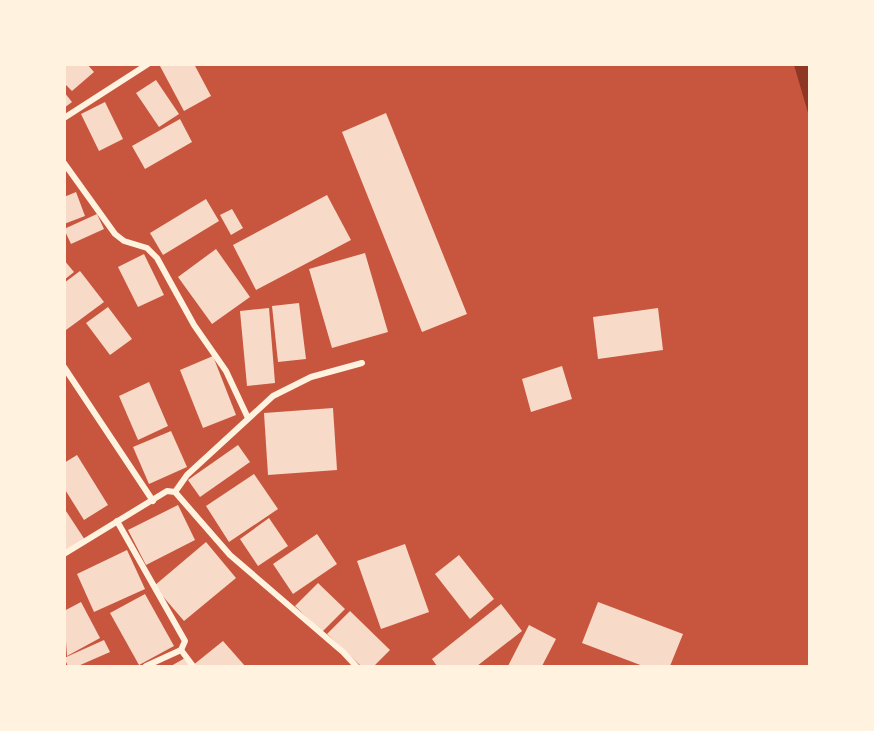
<svg xmlns="http://www.w3.org/2000/svg" width="874" height="731" font-family="Literata,serif">
  <style>
    .water { fill: #8f3625 }
    .building { fill: #f7dbc8 }
    .lines { fill: none; stroke-linecap: round; stroke-linejoin: round }
    .minor { stroke: #fff3e0; stroke-width: 6 }
  </style>
  <rect width="100%" height="100%" fill="#c8553d"/>
  <path class="water" d="M794,65H809V116Z"/>
  <g class="building">
    <path d="M64,64H87L94,72L72,91L64,83Z"/>
    <path d="M163,64H194L211,96L184,111L160,66Z"/>
    <path d="M156,80L179,114L159,127L136,93Z"/>
    <path d="M64,92L72,102L64,108Z"/>
    <path d="M105,102L123,139L99,151L81,114Z"/>
    <path d="M386,113L467,314L422,332L342,132Z"/>
    <path d="M180,119L192,142L145,169L132,146Z"/>
    <path d="M76,192L85,216L64,224V197Z"/>
    <path d="M327,195L351,240L256,290L233,245Z"/>
    <path d="M206,199L219,221L163,255L150,233Z"/>
    <path d="M232,209L243,228L231,235L220,215Z"/>
    <path d="M97,214L104,229L71,244L64,229Z"/>
    <path d="M216,249L250,297L212,324L178,277Z"/>
    <path d="M365,253L388,332L332,348L309,269Z"/>
    <path d="M144,254L164,295L138,307L118,267Z"/>
    <path d="M64,260L74,272L64,280Z"/>
    <path d="M80,271L104,302L66,330L64,283Z"/>
    <path d="M299,303L306,359L278,362L272,306Z"/>
    <path d="M108,307L132,339L110,355L86,323Z"/>
    <path d="M269,308L275,383L247,386L240,311Z"/>
    <path d="M658,308L663,350L598,359L593,317Z"/>
    <path d="M213,356L236,415L203,428L180,370Z"/>
    <path d="M562,366L572,399L531,412L522,379Z"/>
    <path d="M149,382L168,426L138,440L119,396Z"/>
    <path d="M333,408L337,470L268,475L264,413Z"/>
    <path d="M171,431L187,467L149,484L133,447Z"/>
    <path d="M238,445L250,462L200,497L188,480Z"/>
    <path d="M77,455L108,505L84,520L64,488V463Z"/>
    <path d="M254,474L278,509L229,542L206,506Z"/>
    <path d="M178,505L195,540L146,565L128,530Z"/>
    <path d="M64,508L85,540L64,551Z"/>
    <path d="M269,518L288,546L258,566L240,539Z"/>
    <path d="M317,534L337,564L293,594L273,564Z"/>
    <path d="M206,542L236,578L184,621L154,586Z"/>
    <path d="M405,544L429,612L381,629L357,561Z"/>
    <path d="M127,550L145,589L94,612L77,574Z"/>
    <path d="M459,555L494,599L470,619L435,574Z"/>
    <path d="M318,583L345,609L322,632L295,606Z"/>
    <path d="M145,594L174,646L139,665L110,613Z"/>
    <path d="M81,602L100,638L67,656L64,611Z"/>
    <path d="M598,602L683,634L670,666H643L582,643Z"/>
    <path d="M501,604L522,631L477,666H437L432,659Z"/>
    <path d="M350,611L390,650L374,666H361L327,634Z"/>
    <path d="M529,625L556,639L542,666H508Z"/>
    <path d="M104,640L110,652L78,666H68L64,658Z"/>
    <path d="M223,641L245,666H192Z"/>
    <path d="M185,658L190,666H171Z"/>
  </g>
  <g class="lines">
    <g class="minor">
      <path d="M64,118L148,64"/>
      <path d="M64,163L115,234L124,241L147,248L157,258L194,325L226,371L248,418"/>
      <path d="M64,367L153,501"/>
      <path d="M175,492L187,475L273,396L311,377L362,363"/>
      <path d="M117,521L185,641L181,650L146,666"/>
      <path d="M64,554L167,491L175,492L230,555L343,652L356,666"/>
      <path d="M181,650L193,666"/>
    </g>
  </g>
  <rect width="874" height="731" fill="none" stroke="#fff3e0" stroke-width="132"/>
</svg>
